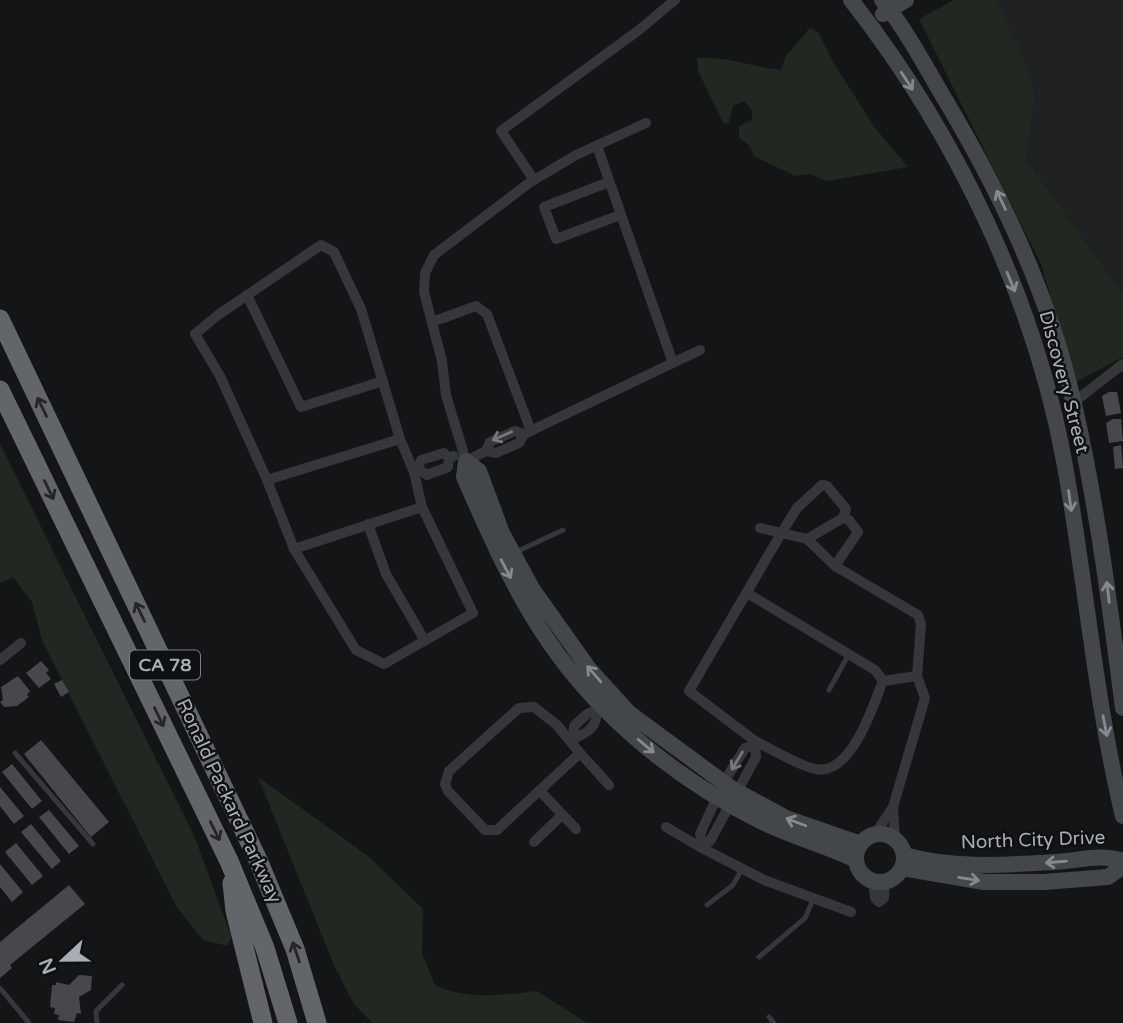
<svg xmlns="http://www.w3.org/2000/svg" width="1123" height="1023" font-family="'Varela Round',sans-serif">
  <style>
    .built { fill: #202123 }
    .green { fill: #212821 }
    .building { fill: #46484b }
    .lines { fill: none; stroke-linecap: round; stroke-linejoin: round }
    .lane { stroke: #36373a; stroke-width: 5 }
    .street { stroke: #36373a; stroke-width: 10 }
    .secondary { stroke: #44474a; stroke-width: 16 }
    .highway { stroke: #62666b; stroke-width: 19 }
    .oneway { stroke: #848a90 }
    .oneway2 { stroke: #242628 }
    .oneway3 { stroke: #74787e }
    .labels { text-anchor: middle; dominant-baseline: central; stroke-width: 5; stroke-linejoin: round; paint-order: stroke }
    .shield { fill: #0f1011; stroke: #797f84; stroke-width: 2 }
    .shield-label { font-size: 18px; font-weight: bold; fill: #a7aeb5 }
    .street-label { font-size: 19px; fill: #a7aeb5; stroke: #0f1011 }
  </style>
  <rect width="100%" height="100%" fill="#141516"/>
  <path class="built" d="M997,0H1123V294L1026,159L1034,106Z"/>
  <g class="green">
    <path d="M954,0H997L1032,80L1034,106L1026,159L1123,294V357L1076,382L1041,264L919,19Z"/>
    <path d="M810,28L819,33L833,62L875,128L908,167L827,181L810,174L795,176L754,156L749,145L739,138V126L752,120V111L744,101L733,106L729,122L724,124L698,71L697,58C727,56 752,67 781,70L786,56Z"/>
    <path d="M0,444L195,838L231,936L228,946L203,940L176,906L42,640L32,602L13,577L0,583Z"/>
    <path d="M258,777L368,856L423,909L422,953L435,985C465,1000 504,995 537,991L587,1023H373L354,1004L333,963Z"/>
  </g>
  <g class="building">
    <path d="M1109,392H1117L1121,413L1106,416L1102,396Z"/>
    <path d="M1113,419H1121L1123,441L1109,443L1106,423Z"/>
    <path d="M1121,445L1123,468L1115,469L1113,447Z"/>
    <path d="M41,661L49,670L46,673L51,679L39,688L26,673Z"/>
    <path d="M18,676L30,691L27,695L29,697L17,706L4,707L0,702L3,700L1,687Z"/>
    <path d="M62,680L69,692L61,697L54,684Z"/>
    <path d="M41,740L109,822L91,837L24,754Z"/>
    <path d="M12,764L42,801L32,809L2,772Z"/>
    <path d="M0,787L24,816L14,824L0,806Z"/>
    <path d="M49,810L79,846L69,854L39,817Z"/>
    <path d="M31,824L61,861L52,869L21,832Z"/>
    <path d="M16,843L43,876L32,885L5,852Z"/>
    <path d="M0,864L23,892L12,902L0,887Z"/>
    <path d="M69,885L85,904L10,965L12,968L0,978V942Z"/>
    <path d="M79,975L92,976L91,990L79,997L81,1014L77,1013L74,1022L58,1020L59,1015L54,1014L55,1008L50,1007L52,985H56V982L69,985Z"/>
  </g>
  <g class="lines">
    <g class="lane">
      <path d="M516,552L563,530"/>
      <path d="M829,690L849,654"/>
      <path d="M15,753L93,844"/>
      <path d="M707,905L733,885L742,869"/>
      <path d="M759,957L805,918L813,900"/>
      <path d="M0,988L29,1023"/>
      <path d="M769,1017L774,1023"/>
      <path d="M97,1023L96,1011L122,985"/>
    </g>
    <g class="street">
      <path d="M646,123L576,155L529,183L434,255L425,273L424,292L442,361L446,395L466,461L486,451L496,453L519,443L524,434L700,350"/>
      <path d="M597,146L673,363"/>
      <path d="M534,180L501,131L639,30L675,0"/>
      <path d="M609,182L544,207L556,239L620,215"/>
      <path d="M247,295L301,407L383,381"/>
      <path d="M432,322L476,306L487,314L531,431"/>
      <path d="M1074,402L1123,364"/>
      <path d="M400,439L361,309L334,252L321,245L218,315L195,334L220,376L267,480L400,439L414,472L418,469L427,475L448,467L449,458"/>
      <path d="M486,451L490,442L515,431L524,434"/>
      <path d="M418,469L421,460L444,453L449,458L454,456"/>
      <path d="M267,480L294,549L422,507L414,472"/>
      <path d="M843,518L849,520L858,532L835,566L918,615L921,624L917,676L925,698L893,807"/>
      <path d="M368,524L386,574L425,641"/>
      <path d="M807,539L835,566"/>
      <path d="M294,549L356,650L384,664L473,613L422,507"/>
      <path d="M747,593L875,670L883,681C873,706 851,777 815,769C795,764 774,750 755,741"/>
      <path d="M0,660L21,643"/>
      <path d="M883,681L917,676"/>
      <path d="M573,738L574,726L587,714L601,708"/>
      <path d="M570,741L580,753L497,830H485L448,791L445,784L449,771L519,708L534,707L557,725L570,741C584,733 596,731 597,712"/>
      <path d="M580,753L609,785"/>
      <path d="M540,791L576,829"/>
      <path d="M666,827L700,847L710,841L756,757L755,741L689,691L782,532L797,508L822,485L827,486L846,509L843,518L807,539L760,528"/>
      <path d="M875,834L893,807L895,839"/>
      <path d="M534,842L562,815"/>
      <path d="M702,843L700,834L724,782L745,748L753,746"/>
      <path d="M700,847L764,880L851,912"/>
      <path d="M873,881L875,898L879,902L884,898L885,881"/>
    </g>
    <g class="secondary">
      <path d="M851,0C956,134 1035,299 1065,466C1086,583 1095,700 1123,816"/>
      <path d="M882,0C907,31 927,69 947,103C1003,197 1050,297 1074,404C1097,504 1110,606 1123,708"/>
      <path d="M883,14L906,0"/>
      <circle cx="880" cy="858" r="24"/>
      <path d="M904,855C952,869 1005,865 1054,862C1079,861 1099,853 1123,861"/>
      <path d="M856,860C825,845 789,836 758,820C677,779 601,718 549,642C514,591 489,534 464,477L466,461L479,471L502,533L533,590L589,669L629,713L731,788L786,818L861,844"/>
      <path d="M902,868L984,882H1044L1108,877L1123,866"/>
    </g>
    <g class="highway">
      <path d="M0,319L258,860L295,949L317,1023"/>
      <path d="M0,390L229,861L265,948L288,1023"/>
      <path d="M232,883L235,911L263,1023"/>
    </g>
  </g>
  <defs><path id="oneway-shaft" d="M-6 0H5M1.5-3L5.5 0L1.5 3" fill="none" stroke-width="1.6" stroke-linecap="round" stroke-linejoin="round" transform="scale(1.75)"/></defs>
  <g class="oneway">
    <use href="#oneway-shaft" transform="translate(907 81) rotate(57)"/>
    <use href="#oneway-shaft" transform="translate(1001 200) rotate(-115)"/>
    <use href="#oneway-shaft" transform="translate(1011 282) rotate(68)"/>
    <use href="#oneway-shaft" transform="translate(1070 501) rotate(82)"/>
    <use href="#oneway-shaft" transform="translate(506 569) rotate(62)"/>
    <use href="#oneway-shaft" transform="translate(1108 592) rotate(-97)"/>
    <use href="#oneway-shaft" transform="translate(594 674) rotate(-131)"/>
    <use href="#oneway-shaft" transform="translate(1105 726) rotate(79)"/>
    <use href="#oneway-shaft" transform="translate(646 746) rotate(40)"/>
    <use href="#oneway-shaft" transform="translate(796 822) rotate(-159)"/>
    <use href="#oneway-shaft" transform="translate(1056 862) rotate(175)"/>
    <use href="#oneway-shaft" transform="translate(969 879) rotate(9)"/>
  </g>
  <g class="oneway2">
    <use href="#oneway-shaft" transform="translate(42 407) rotate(-116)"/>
    <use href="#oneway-shaft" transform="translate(49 490) rotate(64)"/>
    <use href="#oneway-shaft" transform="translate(140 612) rotate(-116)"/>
    <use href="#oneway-shaft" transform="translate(159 717) rotate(64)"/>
    <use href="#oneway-shaft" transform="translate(215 831) rotate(64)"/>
    <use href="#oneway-shaft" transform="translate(296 952) rotate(-109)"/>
  </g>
  <g class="oneway3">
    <use href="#oneway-shaft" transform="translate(502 436) rotate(156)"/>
    <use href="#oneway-shaft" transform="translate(737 761) rotate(121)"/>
  </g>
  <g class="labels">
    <rect class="shield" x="130" y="650.5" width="70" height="29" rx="5"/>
    <g class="shield-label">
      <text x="165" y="665">CA 78</text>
    </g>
    <g class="street-label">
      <text transform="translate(1064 382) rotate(75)">Discovery Street</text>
      <text transform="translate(229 801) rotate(65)">Ronald Packard Parkway</text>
      <text transform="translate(1033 840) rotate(-2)">North City Drive</text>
    </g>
  </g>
  <g transform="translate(63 960) rotate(248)" stroke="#0f1011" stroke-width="5" paint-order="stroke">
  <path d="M0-5L12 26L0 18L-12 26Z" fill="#a7aeb5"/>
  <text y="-10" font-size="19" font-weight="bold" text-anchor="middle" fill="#a7aeb5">N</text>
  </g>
</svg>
